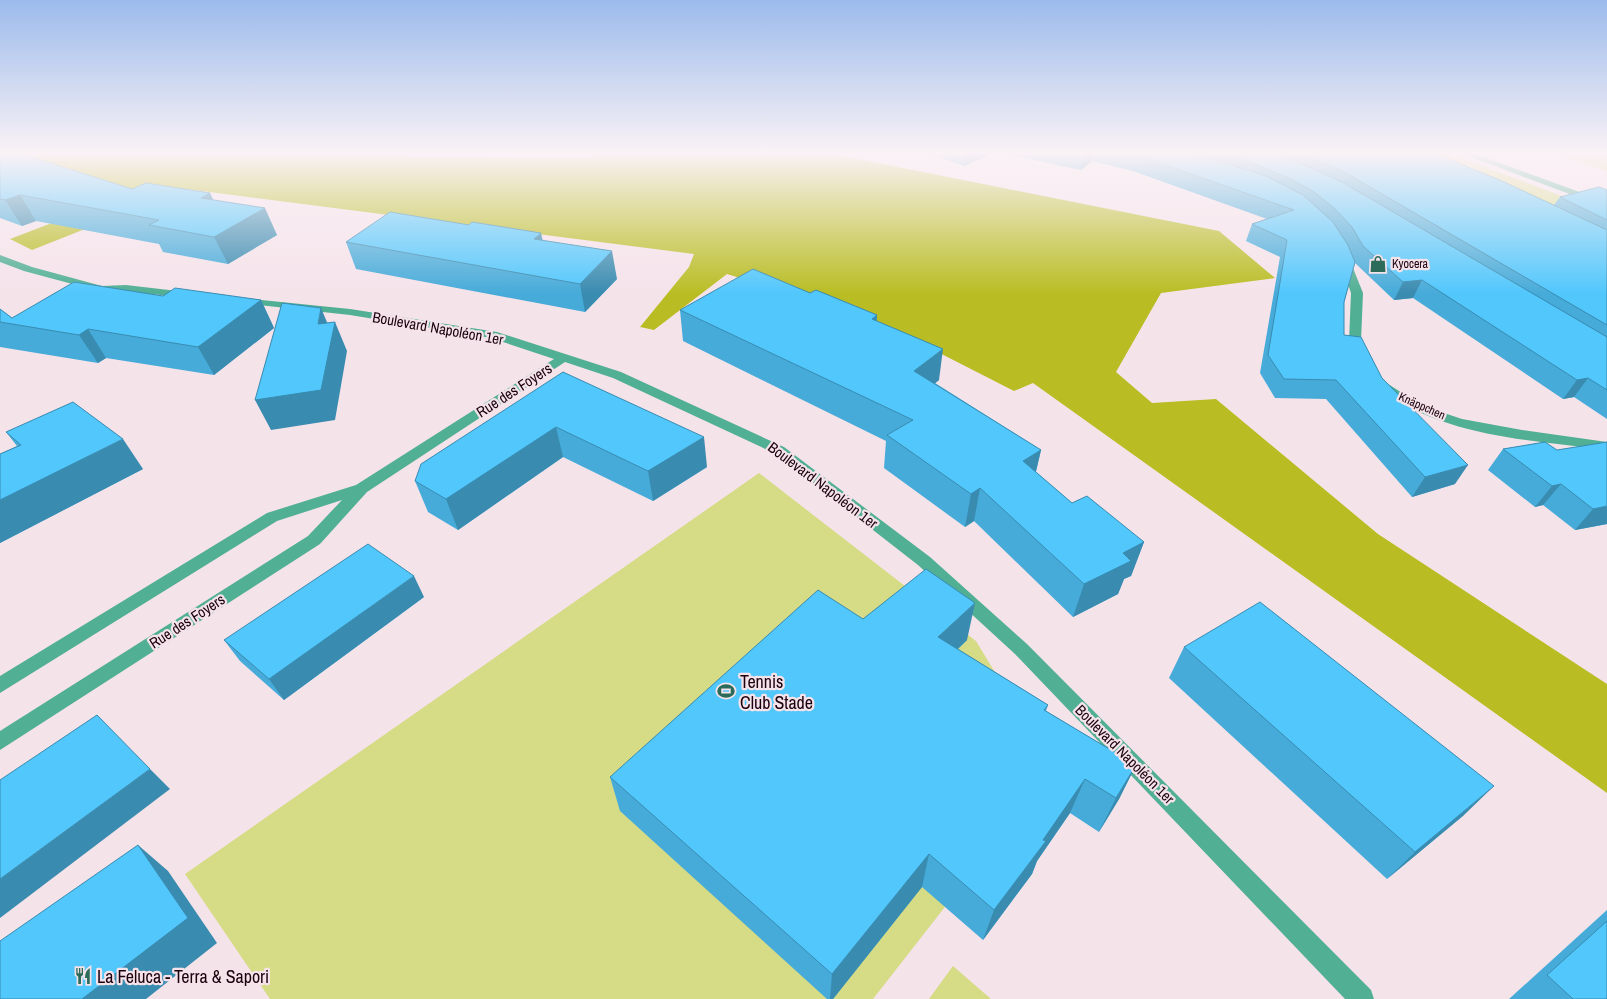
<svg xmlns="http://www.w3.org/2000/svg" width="1607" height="999" font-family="'Archivo Narrow',sans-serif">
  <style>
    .green { fill: #d6db85 }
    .forest { fill: #b9bd23 }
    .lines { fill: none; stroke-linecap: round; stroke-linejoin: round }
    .minor { fill: #51af93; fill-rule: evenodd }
    .wall { fill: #46abd9 }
    .shaded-wall { fill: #398bb0 }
    .building { fill: #51c7fc; stroke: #398bb0 }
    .labels { text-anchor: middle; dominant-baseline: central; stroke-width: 4.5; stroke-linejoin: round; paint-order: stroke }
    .far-poi-label { font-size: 12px; fill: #1c020f; stroke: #f5e3ea; text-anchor: start }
    .far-street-label { font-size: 12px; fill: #1c020f; stroke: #f5e3ea }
    .street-label { font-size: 15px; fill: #1c020f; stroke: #f5e3ea }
    .near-poi-label { font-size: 18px; fill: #1c020f; stroke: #f5e3ea; text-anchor: start }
  </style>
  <rect width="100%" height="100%" fill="#f5e3ea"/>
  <g class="green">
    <path d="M1422,154H1450L1607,213L1594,221Z"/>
    <path d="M1556,154H1607V171Z"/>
    <path d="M759,473L976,641L1036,740L1045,779L873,999H270L185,874Z"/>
    <path d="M953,966L991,999H929Z"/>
  </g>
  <path class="forest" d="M44,154H408L406,157L594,158L592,154H833L1219,231L1275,278L1161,293L1116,372L1152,403L1216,399L1378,534L1607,684V793L1033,383L1014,391L873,319L727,274L654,330L640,327L689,267L694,254L186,189L32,250L10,239L130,193L35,157Z"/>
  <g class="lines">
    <g class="minor">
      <path d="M1463,154H1475L1607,202V208Z"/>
      <path d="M0,255L32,267L102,286L126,285L186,292L192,295L186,298L126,291L102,292L24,271L0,262Z"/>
      <path d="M1344,255L1349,258L1363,293L1361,341L1367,354L1361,358L1357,357L1349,341L1351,293L1339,258Z"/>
      <path d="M243,298L350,309L497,332L621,372L784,447L930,557L1027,644L1371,990L1374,999H1345L1015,654L918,565L774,453L613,378L565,362L367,492L320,544L0,750V731L308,536L342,500L277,521L0,693V676L267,513L356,485L554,359L491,338L350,315L239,303V299Z"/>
      <path d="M1385,382L1410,398L1435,410L1462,419L1522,430L1607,442V450C1530,440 1444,437 1380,389L1379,386L1380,383Z"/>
    </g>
  </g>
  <g class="wall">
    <path d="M0,154H25H24L132,189L210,193L213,200L277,235L228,264L163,252L159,244L36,221L22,226L0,218Z"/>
    <path d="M931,154H991L964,166Z"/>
    <path d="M1005,154H1435L1554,205L1560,197L1607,190V419L1574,397L1563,399L1413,298L1394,300L1355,263L1344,302V335L1382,378L1455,484L1412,497L1326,399L1275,398L1260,373L1280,257L1246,241L1252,224L1267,219L1133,171L1092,161L1081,170Z"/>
    <path d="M543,240L617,279L585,312L356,269L346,242Z"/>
    <path d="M810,293L877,315V321L939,380L935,383L1041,450L1036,472L1072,503L1144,542L1131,576L1124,579L1118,594L1073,617L974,521L965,527L884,468L886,441L683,341L680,310Z"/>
    <path d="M163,296L261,300L274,328L214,375L106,358L98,363L0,347V309L12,318Z"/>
    <path d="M563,372L707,467L653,501L563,457L458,530L428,512L415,481Z"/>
    <path d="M6,432L143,469L0,543V454L17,446Z"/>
    <path d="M1545,442L1607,524L1575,530L1543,505L1535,507L1488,470L1503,449Z"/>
    <path d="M424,597L284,700L240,661L224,640Z"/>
    <path d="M863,619L967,640L958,649L1048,705L1046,711L1136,765L1119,799L1099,832L1070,813L1037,861L1032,874L983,940L922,887L833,999H827L620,811L610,777Z"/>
    <path d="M1184,647L1464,815L1387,879L1169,678Z"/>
    <path d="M1607,910V999H1509Z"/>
  </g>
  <g class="shaded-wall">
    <path d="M966,154H991L964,166Z"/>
    <path d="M1086,154H1094L1092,161L1081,170L1084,155Z"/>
    <path d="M210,193L222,219L201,198Z"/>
    <path d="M20,195L36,221L22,226L5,200Z"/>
    <path d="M265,208L277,235L228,264L214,237Z"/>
    <path d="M541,233L547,260L534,239Z"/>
    <path d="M612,251L617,279L585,312L580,284Z"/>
    <path d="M1422,280L1413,298L1394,300L1403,282Z"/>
    <path d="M261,300L274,328L214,375L198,347Z"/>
    <path d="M321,308L332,334L335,322L347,351L335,420L271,430L255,400L318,324Z"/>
    <path d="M877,315L875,346L872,319Z"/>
    <path d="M88,329L106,358L98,363L79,335Z"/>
    <path d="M943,349L939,380L911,403L914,371Z"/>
    <path d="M1588,378L1574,397L1563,399L1577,380Z"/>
    <path d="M556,427L563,457L458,530L446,499Z"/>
    <path d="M704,437L707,467L653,501L648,471Z"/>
    <path d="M123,439L143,469L0,543V500Z"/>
    <path d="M1041,450L1033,483L1023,461Z"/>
    <path d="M1468,465L1455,484L1412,497L1425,477Z"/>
    <path d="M1561,484L1543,505L1535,507L1552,486Z"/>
    <path d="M980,488L974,521L965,527L971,494Z"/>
    <path d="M1607,506V524L1575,530L1593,509Z"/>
    <path d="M1144,542L1131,576L1124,579L1118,594L1073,617L1084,584L1123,553Z"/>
    <path d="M414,576L424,597L284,700L269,679Z"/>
    <path d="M975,603L967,640L932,673L938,637Z"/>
    <path d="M1136,765L1119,799L1099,832L1116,798Z"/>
    <path d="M150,769L170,789L0,918V879Z"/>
    <path d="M1085,779L1070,813L1037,861L1032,874L983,940L994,910L1043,840Z"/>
    <path d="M1494,786L1464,815L1387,879L1415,852Z"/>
    <path d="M138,845L168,871L217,943L146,999H82Z"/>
    <path d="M929,854L922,887L833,999H830L832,974Z"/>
  </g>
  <g class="building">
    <path d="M0,154H22L132,189L146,183L210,193L201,198L265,208L214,237L149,225L159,220L20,195L5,200L0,199Z"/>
    <path d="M1132,154H1185L1212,159L1266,176L1303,195L1333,222L1348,245L1355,262L1344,302V335L1361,337L1382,378L1468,465L1425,477L1336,380L1284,379L1268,355L1287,240L1252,224L1294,210L1137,155Z"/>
    <path d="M1223,154H1279L1342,182L1607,337V390L1588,378L1577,380L1422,280L1403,282L1363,246L1352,227L1334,208L1314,192L1291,179L1242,159Z"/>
    <path d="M1304,154H1436L1502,181L1607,230V325L1346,173Z"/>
    <path d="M1599,187L1607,190V220L1560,197Z"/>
    <path d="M390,212L469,225L472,222L541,233L534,239L612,251L580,284L346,242Z"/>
    <path d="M753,269L810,293L816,290L877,315L872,319L943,349L914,371L1041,450L1023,461L1072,503L1087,496L1144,542L1123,553L1131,561L1084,584L980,488L971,494L887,435L913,420L680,310Z"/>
    <path d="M74,282L163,296L175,288L261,300L198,347L88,329L79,335L0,322V309L12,318Z"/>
    <path d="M282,303L321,308L318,324L335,322L321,390L255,400Z"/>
    <path d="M563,372L704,437L648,471L556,427L446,499L415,481L421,464Z"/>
    <path d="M73,402L123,439L0,500V454L21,445L6,432Z"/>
    <path d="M1545,442L1557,450L1607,442V506L1593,509L1561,484L1552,486L1503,449Z"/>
    <path d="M368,544L414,576L269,679L224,640Z"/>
    <path d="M926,569L975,603L938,637L1048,705L1044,710L1136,765L1116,798L1085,779L1043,840L1046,841L994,910L929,854L832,974L610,777L818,590L863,619Z"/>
    <path d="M1260,602L1494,786L1415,852L1184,647Z"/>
    <path d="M97,715L150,769L0,879V780Z"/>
    <path d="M138,845L188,918L82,999H0V941Z"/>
    <path d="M1607,921V999H1573L1547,975Z"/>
  </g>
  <linearGradient id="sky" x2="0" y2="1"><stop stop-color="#9cbbec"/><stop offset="0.52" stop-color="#faf2f6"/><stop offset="1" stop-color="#faf2f6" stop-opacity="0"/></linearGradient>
  <rect width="1607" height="294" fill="url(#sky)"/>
  <defs>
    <g id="shop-bare" transform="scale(1.35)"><path d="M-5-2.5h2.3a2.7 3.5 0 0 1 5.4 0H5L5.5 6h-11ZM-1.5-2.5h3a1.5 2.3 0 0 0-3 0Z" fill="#2c6b59" stroke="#f5e3ea" stroke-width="2.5" paint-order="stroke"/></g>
    <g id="stadium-bare" transform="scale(1.35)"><path d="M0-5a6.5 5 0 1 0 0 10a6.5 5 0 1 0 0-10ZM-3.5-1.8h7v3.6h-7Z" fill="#2c6b59" stroke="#f5e3ea" stroke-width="2.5" paint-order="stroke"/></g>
    <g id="restaurant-bare" transform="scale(1.35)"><path d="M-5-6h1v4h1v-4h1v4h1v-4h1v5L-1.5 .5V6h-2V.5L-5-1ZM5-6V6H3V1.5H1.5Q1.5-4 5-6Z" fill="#2c6b59" stroke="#f5e3ea" stroke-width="2.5" paint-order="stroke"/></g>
  </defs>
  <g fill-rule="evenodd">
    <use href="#shop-bare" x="1378" y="264"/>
    <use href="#stadium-bare" x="726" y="691"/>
    <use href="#restaurant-bare" x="83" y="976"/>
  </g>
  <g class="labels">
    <g class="far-poi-label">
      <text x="1392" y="264">Kyocera</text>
    </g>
    <g class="far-street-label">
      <text transform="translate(1422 406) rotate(24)">Knäppchen</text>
    </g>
    <g class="street-label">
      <text transform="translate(438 328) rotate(10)">Boulevard Napoléon 1er</text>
      <text transform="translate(514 390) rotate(-33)">Rue des Foyers</text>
      <text transform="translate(823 485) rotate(37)">Boulevard Napoléon 1er</text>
      <text transform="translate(187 621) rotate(-33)">Rue des Foyers</text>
      <text transform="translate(1125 754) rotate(45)">Boulevard Napoléon 1er</text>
    </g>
    <g class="near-poi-label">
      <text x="740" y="681">Tennis<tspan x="740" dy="21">Club Stade</tspan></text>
      <text x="97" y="976">La Feluca - Terra &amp; Sapori</text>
    </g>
  </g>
</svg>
